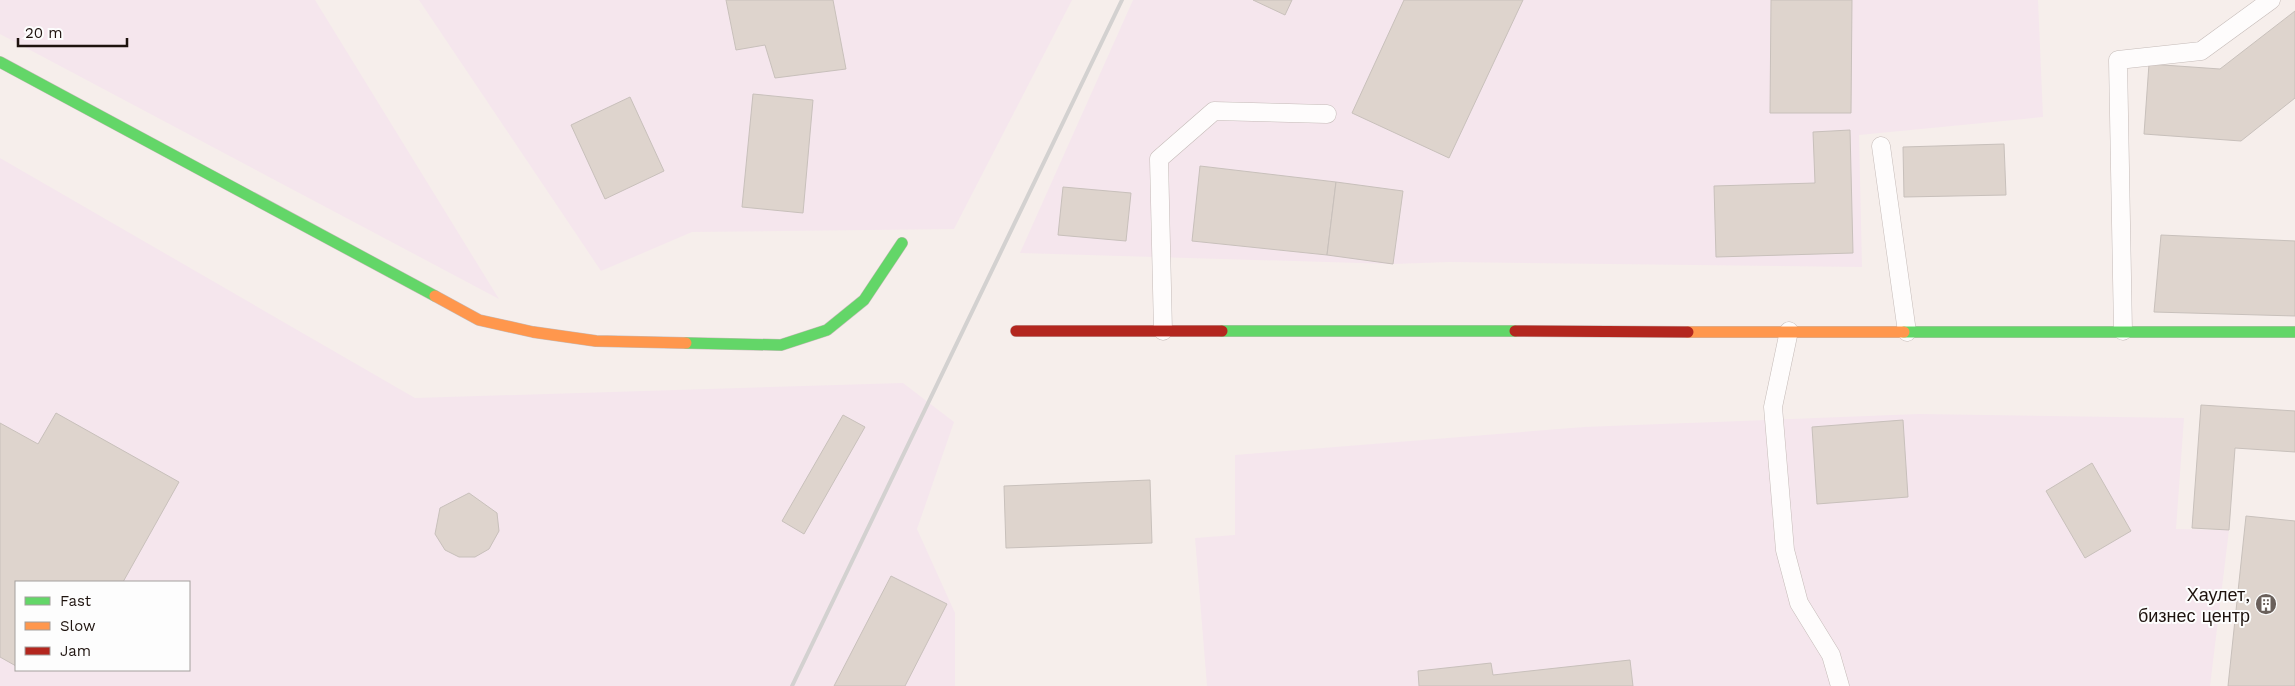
<svg xmlns="http://www.w3.org/2000/svg" width="2295" height="686" font-family="'Work Sans',sans-serif">
  <style>
    .industrial { fill: #f5e6ed; fill-rule: evenodd }
    .building { fill: #ded4cd; stroke: #c8c0bb }
    .lines { fill: none; stroke-linecap: round; stroke-linejoin: round }
    .lane-casing { stroke: #c5bbb8; stroke-width: 19 }
    .fast-casing { stroke: #c5bbb8; stroke-width: 12 }
    .slow-casing { stroke: #c5bbb8; stroke-width: 12 }
    .jam-casing { stroke: #c5bbb8; stroke-width: 12 }
    .lane { stroke: #fefcfc; stroke-width: 18 }
    .fast { stroke: #63d668; stroke-width: 11 }
    .slow { stroke: #ff974d; stroke-width: 11 }
    .jam { stroke: #b3261e; stroke-width: 11 }
    .rail { stroke: #d3d1d0; stroke-width: 4 }
    .labels { text-anchor: middle; dominant-baseline: central; stroke-width: 4; stroke-linejoin: round; paint-order: stroke }
    .poi-label { font-size: 18px; fill: #1e130e; stroke: #fdfdfd; text-anchor: end }
  </style>
  <rect width="100%" height="100%" fill="#f6eeeb"/>
  <g class="industrial">
    <path d="M0,0H315L499,299L0,34Z"/>
    <path d="M419,0H1072L954,229L692,232L601,271Z"/>
    <path d="M1133,0H2038L2043,117L1859,135L1862,267L1449,262L1393,264L1020,253Z"/>
    <path d="M0,158L415,398L903,383L954,422L917,529L955,613V686H0ZM16,582H189V670H16Z"/>
    <path d="M1919,414L2184,418L2176,529L2229,530L2210,686H1207L1195,538L1235,535V455L1584,427Z"/>
  </g>
  <g class="building">
    <path d="M726,0H833L846,69L775,78L765,45L736,50Z"/>
    <path d="M1253,0H1292L1285,15Z"/>
    <path d="M1404,0H1523L1449,158L1352,113Z"/>
    <path d="M1771,0H1852L1851,113H1770Z"/>
    <path d="M2295,11V98L2241,141L2144,134L2149,64L2220,69Z"/>
    <path d="M753,94L813,100L803,213L742,207Z"/>
    <path d="M630,97L664,171L605,199L571,125Z"/>
    <path d="M1850,130L1853,253L1716,257L1714,186L1815,183L1813,132Z"/>
    <path d="M2004,144L2006,195L1904,197L1903,147Z"/>
    <path d="M1200,166L1336,182L1327,255L1192,241Z"/>
    <path d="M1336,182L1403,191L1393,264L1327,255Z"/>
    <path d="M1063,187L1131,193L1126,241L1058,235Z"/>
    <path d="M2161,235L2295,241V316L2154,312Z"/>
    <path d="M2201,405L2295,411V452L2235,448L2229,530L2192,528Z"/>
    <path d="M56,413L179,482L123,582H16V666L0,657V423L38,444Z"/>
    <path d="M843,415L865,427L804,534L782,521Z"/>
    <path d="M1903,420L1908,497L1817,504L1812,427Z"/>
    <path d="M2092,463L2131,531L2085,558L2046,491Z"/>
    <path d="M1150,480L1152,543L1006,548L1004,486Z"/>
    <path d="M469,493L497,513L499,531L489,549L475,557H459L445,550L435,534L440,508Z"/>
    <path d="M2246,516L2295,521V686H2228Z"/>
    <path d="M891,576L947,604L905,686H834Z"/>
    <path d="M1630,660L1633,686H1419L1418,671L1491,663L1493,675Z"/>
  </g>
  <g class="lines">
    <g class="lane-casing">
      <g id="lane">
        <path d="M1881,146L1907,332"/>
        <path d="M1163,331L1159,159L1214,111L1327,114"/>
        <path d="M1789,331L1773,407L1785,550L1799,603L1831,655L1840,686"/>
        <path d="M2123,331L2118,60L2201,51L2271,0"/>
      </g>
    </g>
    <g class="fast-casing">
      <g id="fast">
        <path d="M0,62L435,296"/>
        <path d="M1222,331H1515"/>
        <path d="M1904,332H2295"/>
        <path d="M686,343L781,345L827,330L864,300L902,243"/>
      </g>
    </g>
    <g class="slow-casing">
      <g id="slow">
        <path d="M435,296L479,320L533,332L596,341L686,343"/>
        <path d="M1688,332H1904"/>
      </g>
    </g>
    <g class="jam-casing">
      <g id="jam">
        <path d="M1016,331H1222"/>
        <path d="M1515,331L1688,332"/>
      </g>
    </g>
    <use href="#lane" class="lane"/>
    <use href="#fast" class="fast"/>
    <use href="#slow" class="slow"/>
    <use href="#jam" class="jam"/>
    <path class="rail" d="M792,686L1122,0"/>
  </g>
  <defs>
    <g id="building-disc" transform="scale(1.125)"><circle r="9.5" fill="#6a605b" stroke="#fdfdfd"/><path d="M-4-6H4V6H1V3H-1V6H-4ZM-2.5-4.3h1.7v1.8h-1.7ZM.8-4.3h1.7v1.8H.8ZM-2.5-1h1.7V.8h-1.7ZM.8-1h1.7V.8H.8Z" fill="#fff"/></g>
  </defs>
  <g fill-rule="evenodd">
    <use href="#building-disc" x="2266" y="604"/>
  </g>
  <g class="labels">
    <g class="poi-label">
      <text x="2250" y="594">Хаулет,<tspan x="2250" dy="21">бизнес центр</tspan></text>
    </g>
  </g>
  <rect x="15" y="581" width="175" height="90" fill="#fdfdfd" stroke="#a49f9d"/>
  <rect x="25" y="597" width="25" height="8" fill="#63d668" stroke="#a49f9d"/>
  <text x="60" y="606" font-size="15" fill="#1e130e">Fast</text>
  <rect x="25" y="622" width="25" height="8" fill="#ff974d" stroke="#a49f9d"/>
  <text x="60" y="631" font-size="15" fill="#1e130e">Slow</text>
  <rect x="25" y="647" width="25" height="8" fill="#b3261e" stroke="#a49f9d"/>
  <text x="60" y="656" font-size="15" fill="#1e130e">Jam</text>
  <path d="M18 38v8h109v-8" fill="none" stroke="#1e130e" stroke-width="2.5"/>
  <text x="25" y="38" font-size="15" fill="#1e130e" stroke="#fdfdfd" stroke-width="4" paint-order="stroke">20 m</text>
</svg>
